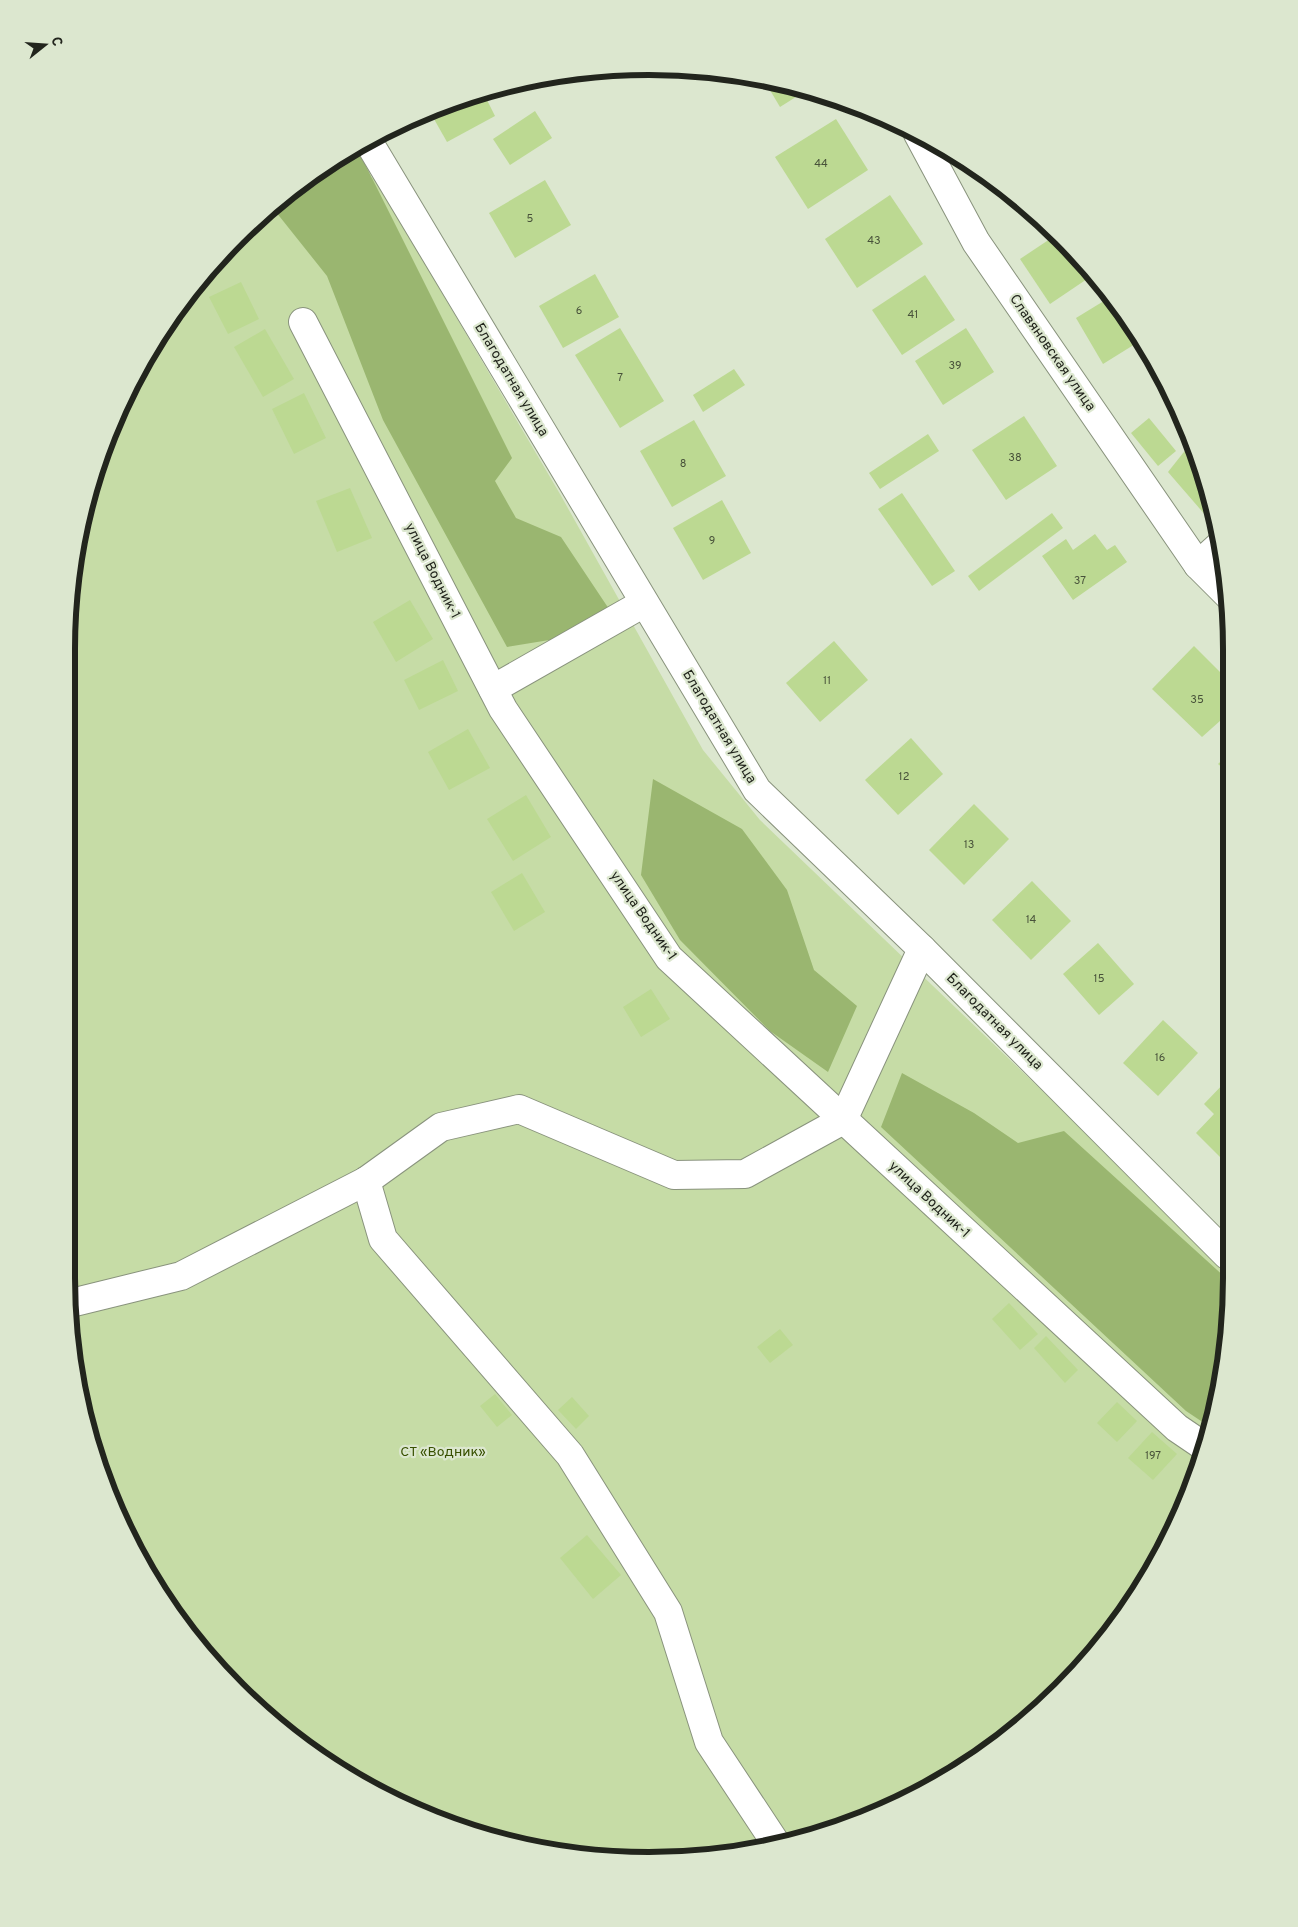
<svg xmlns="http://www.w3.org/2000/svg" width="1298" height="1927" font-family="Overpass,sans-serif">
  <style>
    .green { fill: #c6dca6 }
    .forest { fill: #9ab670 }
    .building { fill: #bcd992 }
    .lines { fill: none; stroke-linecap: round; stroke-linejoin: round }
    .minor-casing { stroke: #89937d; stroke-width: 30 }
    .minor { stroke: #fff; stroke-width: 28 }
    .labels { text-anchor: middle; dominant-baseline: central; stroke-width: 4.5; stroke-linejoin: round; paint-order: stroke }
    .number-label { font-size: 11px; fill: #48523a }
    .street-label { font-size: 14px; fill: #22251d; stroke: #dce7cf }
    .park-label { font-size: 14px; fill: #385000; stroke: #dce7cf }
    .rim { fill: none; stroke: #22251d; stroke-width: 6 }
  </style>
  <rect width="100%" height="100%" fill="#dce7cf"/>
  <path class="green" d="M374,177L560,494L703,750L760,820L1227,1268V1354L1201,1465L1172,1535L1087,1662L1004,1740L941,1783L800,1841L687,1859L611,1860L535,1849L426,1816L294,1740L211,1662L165,1602L97,1465L71,1354V573L86,498L126,392L211,265L266,213L270,216Z"/>
  <g class="forest">
    <path d="M357,148L512,458L495,481L516,518L561,537L613,615L580,635L507,647L383,420L327,276L272,207L294,187Z"/>
    <path d="M653,779L742,829L787,890L814,970L857,1006L828,1072L770,1031L680,940L641,875Z"/>
    <path d="M902,1073L974,1113L1018,1143L1064,1131L1227,1279V1354L1210,1427L1186,1411L881,1127Z"/>
  </g>
  <g class="building">
    <path d="M764,80L807,90L780,107Z"/>
    <path d="M483,92L495,116L447,142L430,112Z"/>
    <path d="M535,111L552,138L510,165L493,139Z"/>
    <path d="M836,119L868,170L808,209L775,157Z"/>
    <path d="M545,180L571,225L515,258L489,213Z"/>
    <path d="M890,195L923,244L857,288L825,239Z"/>
    <path d="M1056,235L1093,275L1050,304L1020,259Z"/>
    <path d="M595,274L619,317L563,348L539,306Z"/>
    <path d="M925,275L955,320L902,355L872,310Z"/>
    <path d="M241,282L259,319L228,334L209,297Z"/>
    <path d="M1112,296L1140,341L1103,364L1076,318Z"/>
    <path d="M620,328L664,401L620,428L575,355Z"/>
    <path d="M966,328L994,372L943,405L915,361Z"/>
    <path d="M265,329L294,379L263,397L234,347Z"/>
    <path d="M734,369L745,385L703,412L693,395Z"/>
    <path d="M304,393L326,438L294,454L272,409Z"/>
    <path d="M1024,416L1057,466L1006,500L972,450Z"/>
    <path d="M1149,418L1176,451L1158,466L1131,433Z"/>
    <path d="M694,420L726,476L672,507L640,451Z"/>
    <path d="M928,434L939,451L880,489L869,473Z"/>
    <path d="M1191,443L1212,498L1216,522L1213,524L1168,472Z"/>
    <path d="M350,488L372,538L337,552L316,501Z"/>
    <path d="M902,493L955,571L932,586L878,509Z"/>
    <path d="M722,500L751,553L703,580L673,528Z"/>
    <path d="M1052,513L1063,528L979,591L968,576Z"/>
    <path d="M1095,534L1107,550L1115,545L1127,562L1073,600L1042,556L1066,539L1073,550Z"/>
    <path d="M410,600L433,639L396,662L373,622Z"/>
    <path d="M834,641L868,680L820,722L786,683Z"/>
    <path d="M1194,646L1230,682V712L1202,737L1152,689Z"/>
    <path d="M443,660L458,691L419,710L404,680Z"/>
    <path d="M468,729L490,768L449,790L428,752Z"/>
    <path d="M911,738L943,774L898,815L865,780Z"/>
    <path d="M1230,753V774L1218,764Z"/>
    <path d="M526,795L551,837L513,861L487,819Z"/>
    <path d="M974,804L1009,839L964,885L929,850Z"/>
    <path d="M522,873L545,912L514,931L491,892Z"/>
    <path d="M1032,881L1071,921L1031,960L992,920Z"/>
    <path d="M1098,943L1134,984L1099,1015L1063,974Z"/>
    <path d="M651,989L670,1019L641,1037L623,1007Z"/>
    <path d="M1163,1020L1198,1053L1158,1096L1123,1063Z"/>
    <path d="M1228,1079V1165L1196,1133L1214,1114L1204,1104Z"/>
    <path d="M1009,1303L1038,1334L1020,1350L992,1319Z"/>
    <path d="M780,1329L793,1345L770,1363L757,1347Z"/>
    <path d="M1046,1336L1078,1370L1065,1383L1034,1348Z"/>
    <path d="M495,1394L512,1415L497,1427L480,1406Z"/>
    <path d="M572,1397L589,1416L576,1429L558,1410Z"/>
    <path d="M1117,1402L1137,1421L1117,1442L1097,1423Z"/>
    <path d="M1152,1432L1177,1454L1153,1480L1128,1458Z"/>
    <path d="M587,1535L621,1575L593,1599L560,1558Z"/>
  </g>
  <g class="lines">
    <g class="minor-casing">
      <g id="minor">
        <path d="M918,134L976,242L1198,565L1228,595"/>
        <path d="M368,141L757,790L922,949L1227,1255"/>
        <path d="M303,322L503,709L669,958L1177,1428L1205,1447"/>
        <path d="M1198,565L1220,545"/>
        <path d="M493,689L644,603"/>
        <path d="M366,1181L383,1239L570,1455L668,1612L709,1742L777,1845"/>
        <path d="M71,1303L181,1276L366,1181L441,1127L519,1109L674,1175L745,1174L843,1120L922,949"/>
      </g>
    </g>
    <use href="#minor" class="minor"/>
  </g>
  <g class="labels">
    <g class="number-label">
      <text x="821" y="164">44</text>
      <text x="530" y="219">5</text>
      <text x="874" y="241">43</text>
      <text x="579" y="311">6</text>
      <text x="913" y="315">41</text>
      <text x="955" y="366">39</text>
      <text x="620" y="378">7</text>
      <text x="1015" y="458">38</text>
      <text x="683" y="464">8</text>
      <text x="712" y="541">9</text>
      <text x="1080" y="581">37</text>
      <text x="827" y="681">11</text>
      <text x="1197" y="700">35</text>
      <text x="904" y="777">12</text>
      <text x="969" y="845">13</text>
      <text x="1031" y="920">14</text>
      <text x="1099" y="979">15</text>
      <text x="1160" y="1058">16</text>
      <text x="1153" y="1456">197</text>
    </g>
    <g class="street-label">
      <text transform="translate(1052 353) rotate(55)">Славяновская улица</text>
      <text transform="translate(511 380) rotate(59)">Благодатная улица</text>
      <text transform="translate(432 571) rotate(63)">улица Водник-1</text>
      <text transform="translate(719 727) rotate(59)">Благодатная улица</text>
      <text transform="translate(643 916) rotate(55)">улица Водник-1</text>
      <text transform="translate(994 1022) rotate(45)">Благодатная улица</text>
      <text transform="translate(929 1200) rotate(43)">улица Водник-1</text>
    </g>
    <g class="park-label">
      <text x="443" y="1452">СТ «Водник»</text>
    </g>
  </g>
  <path d="M0 0H1298V1927H0ZM649 75H649A574 574 0 0 1 1223 649V1278A574 574 0 0 1 649 1852H649A574 574 0 0 1 75 1278V649A574 574 0 0 1 649 75Z" fill="#dce7cf" fill-rule="evenodd"/>
  <path class="rim" d="M649 75H649A574 574 0 0 1 1223 649V1278A574 574 0 0 1 649 1852H649A574 574 0 0 1 75 1278V649A574 574 0 0 1 649 75Z"/>
  <g transform="translate(45 45) rotate(73)" stroke="#dce7cf" stroke-width="4" paint-order="stroke">
  <path d="M0-4L9 19L0 12L-9 19Z" fill="#22251d"/>
  <text y="-8" font-size="14" font-weight="bold" text-anchor="middle" fill="#22251d">С</text>
  </g>
</svg>
